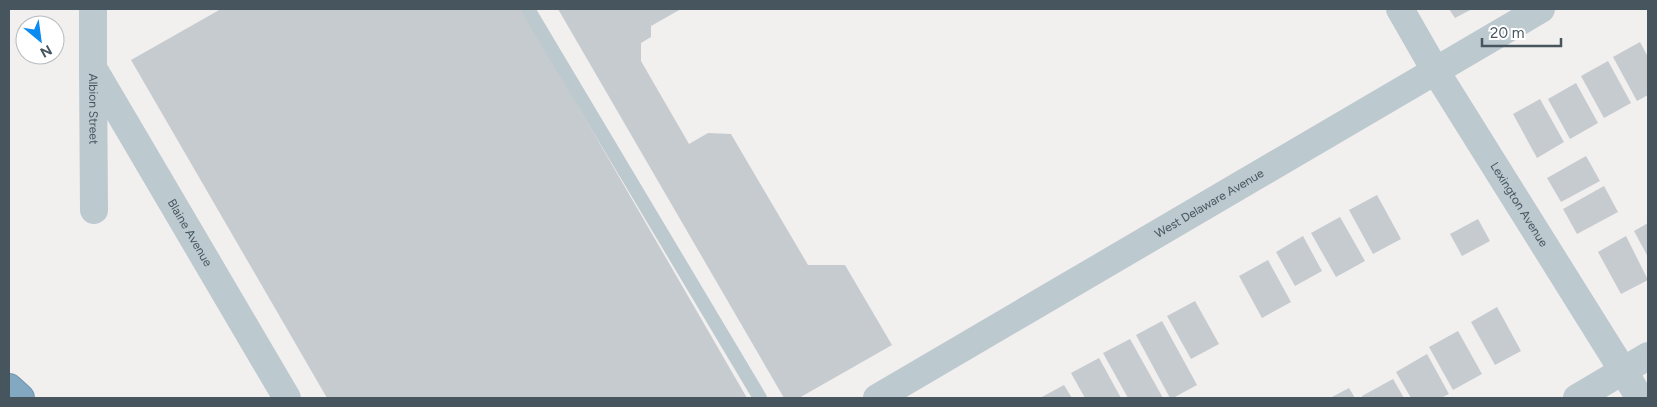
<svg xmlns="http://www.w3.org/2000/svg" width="1657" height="407" font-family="Figtree,sans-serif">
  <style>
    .building { fill: #c6cbcf }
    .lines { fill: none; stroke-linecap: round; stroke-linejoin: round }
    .motorway-casing { stroke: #6e94ad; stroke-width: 30 }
    .service { stroke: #bcc9cf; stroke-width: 14 }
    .minor { stroke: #bcc9cf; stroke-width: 28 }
    .tertiary { stroke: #bcc9cf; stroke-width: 28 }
    .motorway { stroke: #83a9c2; stroke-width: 28 }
    .labels { text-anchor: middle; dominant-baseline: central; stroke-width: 5; stroke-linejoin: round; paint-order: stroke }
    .street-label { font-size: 12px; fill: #46555e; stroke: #fff }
  </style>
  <rect width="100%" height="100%" fill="#f2efef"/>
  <g class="building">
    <path d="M221,9H522L747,398H327L131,60Z"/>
    <path d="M558,9H681L651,26V37L641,43V61L689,144L708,133L731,134L808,265H845L892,345L799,398H784Z"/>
    <path d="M1449,9H1472L1455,18Z"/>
    <path d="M1640,42L1648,57V95L1637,101L1613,57Z"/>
    <path d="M1608,61L1631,103L1604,118L1581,76Z"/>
    <path d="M1576,83L1598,123L1570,139L1548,99Z"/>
    <path d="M1540,99L1564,142L1537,158L1513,114Z"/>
    <path d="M1586,156L1600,181L1561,202L1547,178Z"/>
    <path d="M1604,186L1618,212L1577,234L1563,209Z"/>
    <path d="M1377,195L1401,239L1373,254L1349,210Z"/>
    <path d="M1340,217L1365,261L1336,277L1311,233Z"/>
    <path d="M1478,219L1490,241L1462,256L1450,234Z"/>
    <path d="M1648,223V257L1634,231Z"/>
    <path d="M1303,236L1322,271L1295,286L1276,252Z"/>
    <path d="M1626,236L1648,280L1621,294L1598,252Z"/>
    <path d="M1268,260L1291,302L1262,318L1239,276Z"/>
    <path d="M1195,301L1219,344L1191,359L1167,316Z"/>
    <path d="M1497,307L1521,351L1495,365L1471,322Z"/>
    <path d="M1162,321L1197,385L1173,398H1170L1136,335Z"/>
    <path d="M1458,331L1482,374L1453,390L1429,347Z"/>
    <path d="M1130,339L1163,398H1128L1103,353Z"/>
    <path d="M1427,354L1449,394L1441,398H1411L1396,372Z"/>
    <path d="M1099,358L1121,398H1085L1071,373Z"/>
    <path d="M1393,379L1404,398H1363L1362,396Z"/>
    <path d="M1064,385L1072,398H1040Z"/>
    <path d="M1349,388L1355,398H1330Z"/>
  </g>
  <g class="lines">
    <g class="motorway-casing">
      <path id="motorway" d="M9,388L20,398"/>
    </g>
    <path class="service" d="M528,9L760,398"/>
    <g class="minor">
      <path id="s1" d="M1400,9L1435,70L1640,398"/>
      <path id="s2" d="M93,68L94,210"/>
      <path id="s3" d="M877,398L1541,9"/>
      <path d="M1577,398L1648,356"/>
    </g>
    <path class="tertiary" id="s4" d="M93,9V68L287,398"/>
    <use href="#motorway" class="motorway"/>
  </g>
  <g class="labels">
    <g class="street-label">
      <text stroke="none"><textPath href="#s2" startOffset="41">Albion Street</textPath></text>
      <text stroke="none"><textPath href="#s3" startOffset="385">West Delaware Avenue</textPath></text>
      <text stroke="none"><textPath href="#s1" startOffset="229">Lexington Avenue</textPath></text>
      <text stroke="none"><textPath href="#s4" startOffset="250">Blaine Avenue</textPath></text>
    </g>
  </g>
  <rect width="1657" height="407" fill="none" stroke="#46555e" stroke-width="20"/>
  <g transform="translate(40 40) rotate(151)"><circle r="24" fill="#ffffff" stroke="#b5bbbf"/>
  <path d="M0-4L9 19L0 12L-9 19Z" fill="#0b8aef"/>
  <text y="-8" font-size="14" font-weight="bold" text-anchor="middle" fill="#46555e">N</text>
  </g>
  <path d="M1482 38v8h79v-8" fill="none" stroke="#46555e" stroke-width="2.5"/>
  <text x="1490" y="38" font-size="15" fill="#46555e" stroke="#ffffff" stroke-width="4" paint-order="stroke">20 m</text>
</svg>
